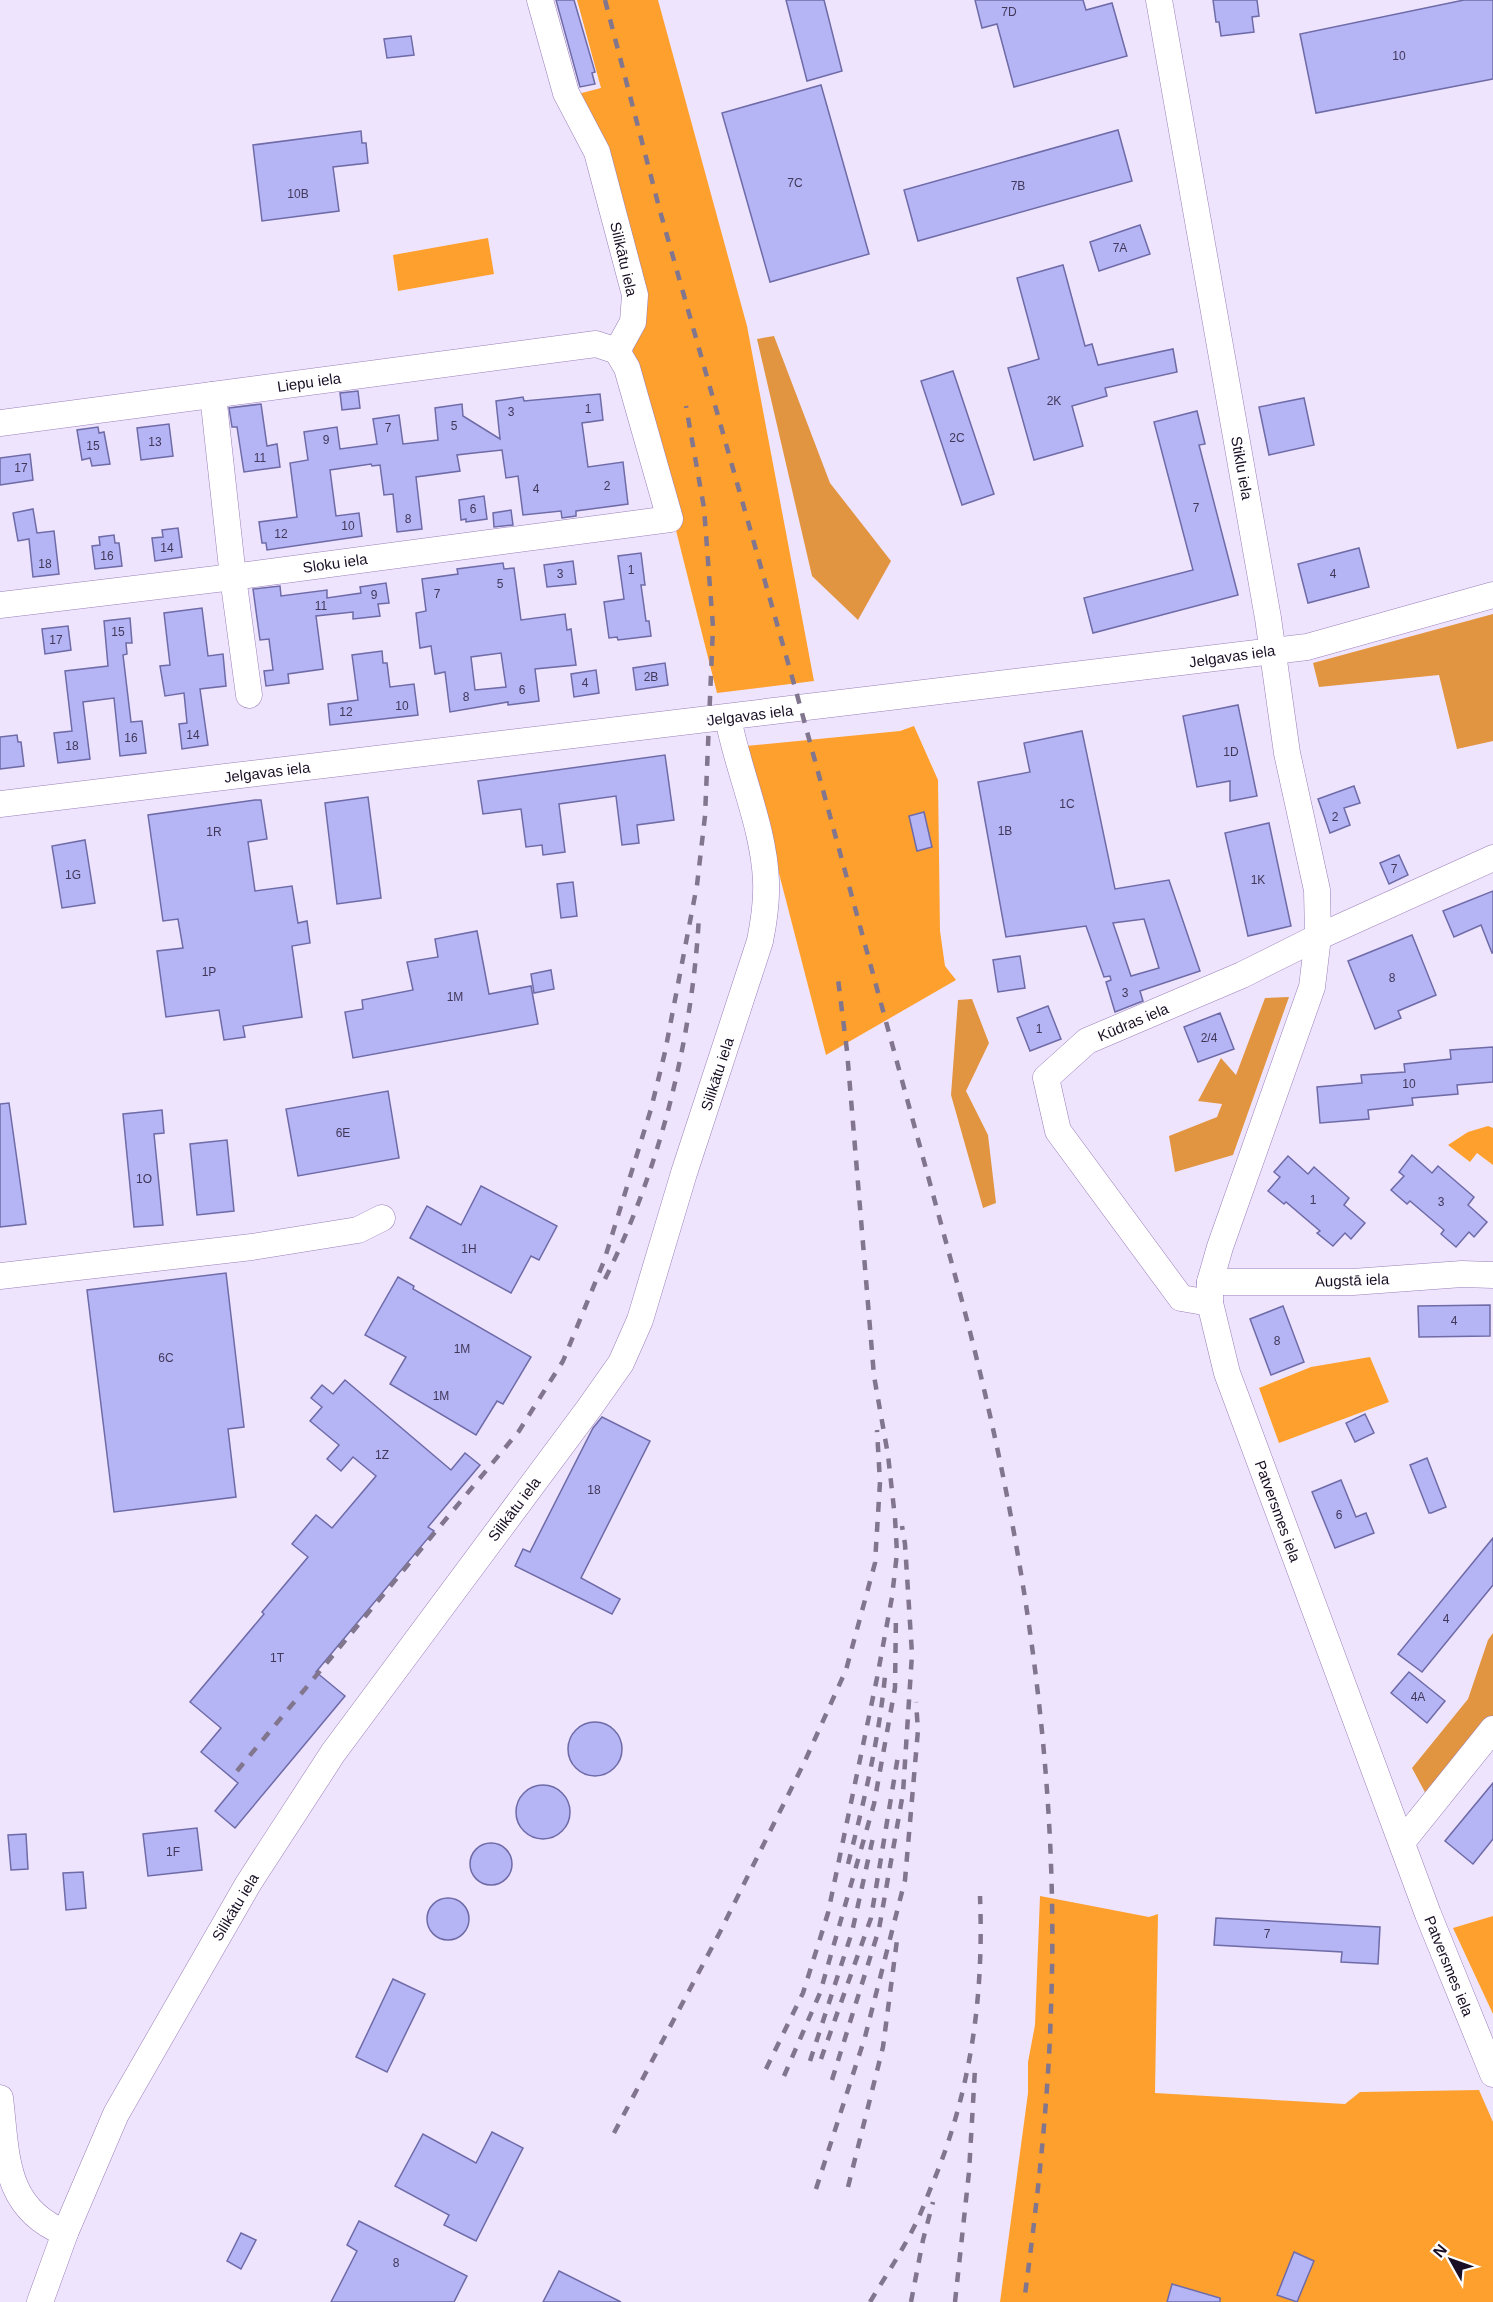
<svg xmlns="http://www.w3.org/2000/svg" width="1493" height="2302" font-family="Helvetica,sans-serif">
  <style>
    .green { fill: #fea02e }
    .forest { fill: #e29541 }
    .building { fill: #b5b4f5; stroke: #6e6ba7; stroke-width: 1.5; fill-rule: evenodd }
    .lines { fill: none; stroke-linecap: round; stroke-linejoin: round }
    .minor-casing { stroke: #9a7fba; stroke-width: 27 }
    .minor { stroke: #fff; stroke-width: 26 }
    .rail { stroke: #81768e; stroke-width: 4.5; stroke-dasharray: 10 10; stroke-linecap: butt }
    .labels { text-anchor: middle; dominant-baseline: central; stroke-width: 5; stroke-linejoin: round; paint-order: stroke }
    .number-label { font-size: 12px; fill: #413859 }
    .street-label { font-size: 15px; fill: #1a0f25; stroke: #fff }
  </style>
  <rect width="100%" height="100%" fill="#efe4fe"/>
  <g class="green">
    <path d="M577,0H658L747,326L814,681L717,693L633,360V337L578,94L601,88Z"/>
    <path d="M488,238L494,274L398,291L393,255Z"/>
    <path d="M914,726L938,780L940,931L945,966L956,980L826,1055L746,746L900,731Z"/>
    <path d="M1488,1126L1493,1128V1165L1477,1153L1470,1162L1448,1145L1468,1132Z"/>
    <path d="M1370,1357L1389,1402L1279,1443L1259,1388L1311,1367Z"/>
    <path d="M1040,1896L1149,1917L1158,1914L1155,2093L1345,2104L1360,2092L1479,2090L1493,2122V2302H1000L1028,2093V2062L1035,2025Z"/>
    <path d="M1493,1916V2014L1453,1928Z"/>
  </g>
  <g class="forest">
    <path d="M774,336L830,483L891,561L858,620L812,576L757,339Z"/>
    <path d="M1493,614V741L1457,749L1439,675L1319,687L1313,663Z"/>
    <path d="M1289,997L1233,1155L1175,1172L1169,1136L1217,1117L1222,1104L1198,1101L1221,1058L1236,1075L1265,998Z"/>
    <path d="M972,999L989,1043L966,1091L988,1135L996,1203L983,1208L951,1095L958,1000Z"/>
    <path d="M1493,1633V1718L1427,1796L1412,1768L1468,1699L1488,1640Z"/>
  </g>
  <g class="building">
    <path d="M556,0H574L595,72L592,73L595,84L580,87Z"/>
    <path d="M786,0H824L842,71L807,81Z"/>
    <path d="M975,0H1083L1086,10L1112,3L1127,56L1014,87L997,24L982,28Z"/>
    <path d="M1213,0H1257L1259,16L1252,17L1254,32L1221,36L1219,22H1216Z"/>
    <path d="M1464,0H1493V79L1316,113L1300,34Z"/>
    <path d="M411,36L414,55L387,58L384,39Z"/>
    <path d="M821,85L869,254L770,282L722,113Z"/>
    <path d="M1118,130L1132,181L918,241L904,190Z"/>
    <path d="M361,131L362,143H366L368,163L333,167L339,211L262,221L253,145Z"/>
    <path d="M1140,225L1150,254L1099,271L1090,242Z"/>
    <path d="M1063,265L1085,346L1092,344L1098,365L1173,349L1177,372L1105,388L1107,396L1072,406L1083,446L1034,460L1008,368L1039,359L1017,278Z"/>
    <path d="M953,371L994,494L962,505L921,381Z"/>
    <path d="M358,391L360,408L342,410L340,393Z"/>
    <path d="M600,394L603,420L582,423L588,467L623,462L628,504L576,511V516L562,518L561,511L523,515L518,476L506,478L502,450L474,453L457,455L460,471L416,477L422,529L397,532L393,494L384,495L380,465L372,466L371,464L330,470L336,516L359,513L362,536L267,550L266,543H262L259,522L297,517L290,463L308,460L304,432L337,427L340,449L377,444L373,419L399,415L403,444L438,440L435,408L462,404L463,416L500,439L496,401L523,397L524,401Z"/>
    <path d="M1304,398L1314,445L1269,455L1259,407Z"/>
    <path d="M261,404L267,446L277,444L280,467L244,472L237,427H232L229,408Z"/>
    <path d="M1197,411L1205,444L1199,445L1238,595L1093,633L1084,598L1193,570L1154,422Z"/>
    <path d="M169,424L173,456L141,460L137,428Z"/>
    <path d="M98,427L99,433L104,432L110,464L92,466L90,458L82,460L77,430Z"/>
    <path d="M30,454L33,480L0,485V458Z"/>
    <path d="M484,496L487,519L466,522V519L461,520L459,500Z"/>
    <path d="M33,509L37,533L54,531L59,574L33,577L29,539L18,541L13,513Z"/>
    <path d="M511,510L513,525L494,527L493,513Z"/>
    <path d="M178,528L182,557L155,561L152,538L163,537L162,530Z"/>
    <path d="M114,535L115,543H119L122,566L95,569L92,546L100,545L99,537Z"/>
    <path d="M1359,548L1369,587L1308,603L1298,564Z"/>
    <path d="M641,553L645,585H641L646,621H649L651,636L618,640L617,637L609,638L604,602L624,599L618,556Z"/>
    <path d="M573,561L576,584L547,587L544,565Z"/>
    <path d="M503,563L504,569L514,568L521,620L565,614L567,630L571,629L576,665L535,669L539,701L508,705V702L450,712L445,672L435,674L431,646L420,648L416,613L426,611L422,579L458,574L457,569ZM501,653L506,687L475,690L471,657Z"/>
    <path d="M386,583L389,603L378,604L380,616L353,619V612L316,616L323,669L288,674L289,683L266,686L264,671L273,670L269,639L260,640L253,589L280,586L281,596L327,590V598L361,593L360,587Z"/>
    <path d="M202,608L208,656L223,654L226,686L200,689L208,745L182,749L179,724L187,723L184,693L165,696L160,666L170,665L164,613Z"/>
    <path d="M130,618L132,643H126L127,654L123,655L131,722L142,721L146,753L120,756L114,698L83,702L90,759L58,763L54,733L72,731L65,671L108,666L104,621Z"/>
    <path d="M68,626L71,650L45,654L42,629Z"/>
    <path d="M382,651L383,663H387L390,687L414,684L418,715L330,725L328,704L358,700L352,655Z"/>
    <path d="M665,663L668,685L636,690L633,668Z"/>
    <path d="M596,670L599,693L574,697L571,674Z"/>
    <path d="M1238,705L1257,796L1230,801V781L1197,787L1183,716Z"/>
    <path d="M1082,731L1115,889L1169,880L1200,971L1140,991L1143,1001L1115,1012L1106,982L1111,980L1110,976L1104,977L1086,926L1006,937L978,782L1030,772L1024,743ZM1144,919L1159,968L1131,976L1113,923Z"/>
    <path d="M17,735L18,742H21L24,766L0,769V737Z"/>
    <path d="M665,755L674,820L637,825L639,843L622,845L616,796L559,804L565,852L543,855L542,845L526,847L521,809L483,814L478,781Z"/>
    <path d="M1354,786L1360,803L1344,808L1350,825L1330,833L1318,799Z"/>
    <path d="M368,797L381,898L337,904L325,803Z"/>
    <path d="M255,800H261L267,839L248,842L255,891L292,886L298,923L307,921L310,943L292,946L302,1017L243,1026L245,1037L224,1040L219,1010L166,1017L157,951L183,948L178,919L163,921L148,815Z"/>
    <path d="M924,812L932,847L917,851L909,816Z"/>
    <path d="M1269,823L1291,926L1248,936L1225,833Z"/>
    <path d="M85,840L95,903L62,908L52,846Z"/>
    <path d="M1399,855L1408,875L1389,884L1380,863Z"/>
    <path d="M573,882L577,916L561,918L557,884Z"/>
    <path d="M1493,891V953H1492L1481,925L1454,937L1443,911Z"/>
    <path d="M477,931L489,994L531,986L538,1024L353,1058L345,1012L363,1009L362,1000L413,990L407,962L438,957L435,939Z"/>
    <path d="M1412,935L1436,995L1398,1011L1401,1018L1375,1029L1348,961Z"/>
    <path d="M1020,956L1025,988L998,992L993,960Z"/>
    <path d="M551,970L554,989L534,993L531,974Z"/>
    <path d="M1048,1006L1061,1039L1030,1051L1017,1018Z"/>
    <path d="M1220,1013L1234,1049L1198,1062L1184,1027Z"/>
    <path d="M1493,1047V1082L1457,1085L1458,1094L1412,1098L1413,1105L1368,1110L1369,1119L1320,1123L1317,1087L1362,1083L1361,1075L1405,1072L1404,1064L1451,1059L1450,1050Z"/>
    <path d="M388,1091L399,1158L298,1176L286,1109Z"/>
    <path d="M9,1103L26,1224L0,1227V1104Z"/>
    <path d="M162,1110L164,1133L154,1134L163,1225L134,1227L123,1114Z"/>
    <path d="M227,1140L234,1211L197,1215L190,1144Z"/>
    <path d="M1412,1155L1432,1173L1438,1166L1474,1197L1468,1205L1487,1222L1474,1237L1469,1232L1456,1247L1441,1234L1444,1230L1410,1201L1407,1204L1391,1190L1404,1176L1399,1172Z"/>
    <path d="M1288,1156L1308,1174L1314,1167L1349,1198L1344,1205L1365,1223L1351,1239L1345,1233L1333,1246L1317,1233L1320,1231L1286,1202L1284,1204L1268,1191L1280,1177L1274,1172Z"/>
    <path d="M481,1186L557,1226L539,1260L531,1256L511,1293L410,1238L427,1206L461,1225Z"/>
    <path d="M226,1273L244,1427L228,1429L236,1497L114,1512L87,1290Z"/>
    <path d="M398,1277L414,1286L413,1289L531,1357L503,1404L497,1401L476,1435L390,1384L406,1357L365,1335Z"/>
    <path d="M1490,1305V1336L1419,1337L1418,1306Z"/>
    <path d="M1283,1306L1304,1362L1271,1375L1250,1319Z"/>
    <path d="M345,1380L451,1470L465,1453L480,1465L428,1527L434,1531L316,1672L345,1696L235,1828L215,1811L238,1783L201,1752L221,1728L190,1702L264,1614L262,1612L308,1557L292,1544L316,1515L332,1528L376,1476L353,1457L341,1471L327,1459L339,1445L310,1421L322,1407L311,1398L322,1385L333,1394Z"/>
    <path d="M1365,1414L1374,1433L1355,1442L1346,1423Z"/>
    <path d="M602,1417L650,1441L581,1578L620,1599L612,1614L515,1566L523,1549L530,1552L593,1428Z"/>
    <path d="M1427,1458L1446,1507L1431,1513H1429L1410,1465Z"/>
    <path d="M1341,1480L1356,1517L1366,1513L1374,1533L1335,1548L1312,1492Z"/>
    <path d="M1493,1538V1585L1422,1672L1398,1654Z"/>
    <path d="M1409,1672L1445,1701L1427,1723L1391,1693Z"/>
    <circle cx="595" cy="1749" r="27"/>
    <path d="M1493,1783V1839L1473,1864L1445,1841Z"/>
    <circle cx="543" cy="1812" r="27"/>
    <path d="M197,1828L202,1870L148,1876L143,1834Z"/>
    <path d="M26,1834L28,1869L11,1870L8,1835Z"/>
    <circle cx="491" cy="1864" r="21"/>
    <path d="M83,1872L86,1908L66,1910L63,1873Z"/>
    <circle cx="448" cy="1919" r="21"/>
    <path d="M1216,1918L1380,1927L1378,1964L1341,1962L1342,1952L1214,1945Z"/>
    <path d="M393,1979L425,1994L387,2072L356,2057Z"/>
    <path d="M492,2132L523,2148L476,2241L444,2225L449,2215L395,2186L423,2134L476,2163Z"/>
    <path d="M359,2221L467,2276L454,2302H331L357,2251L347,2245Z"/>
    <path d="M241,2233L256,2240L241,2269L227,2261Z"/>
    <path d="M1294,2252L1314,2261L1297,2302L1277,2295Z"/>
    <path d="M559,2271L621,2302H543Z"/>
    <path d="M1172,2284L1220,2298V2302H1167Z"/>
  </g>
  <g class="lines">
    <g class="minor-casing">
      <g id="minor">
        <path d="M540,0L566,93L597,152L635,295L633,322L617,351"/>
        <path d="M1159,0L1268,618L1287,753L1317,890L1318,937L1312,987L1220,1247L1210,1282V1303L1227,1373L1428,1914L1493,2074"/>
        <path d="M213,395L233,577L249,695"/>
        <path d="M0,423L596,344L617,351"/>
        <path d="M0,605L233,577L670,519L627,368L617,351"/>
        <path d="M0,804L1307,647L1493,595"/>
        <path d="M0,1276L252,1247L358,1230L382,1218"/>
        <path d="M1210,1282H1353L1462,1274L1493,1275"/>
        <path d="M1210,1303L1181,1298L1058,1131L1046,1078L1087,1041L1242,975L1318,937L1493,858"/>
        <path d="M1402,1842L1493,1729"/>
        <path d="M0,2098C7,2155 3,2208 65,2233L40,2302"/>
        <path d="M65,2233L116,2114L248,1884L333,1753L590,1407L621,1363L640,1320L684,1173L760,941C764,921 767,902 766,881C764,827 738,771 728,718"/>
      </g>
    </g>
    <use href="#minor" class="minor"/>
    <g class="rail">
      <path d="M605,0L660,211L796,691L962,1301C1023,1532 1060,1770 1051,2009C1048,2107 1037,2205 1024,2302"/>
      <path d="M605,1279C660,1170 693,1036 699,915"/>
      <path d="M237,1771L519,1431L563,1361L604,1261L651,1109L665,1052L697,885L705,816L713,627L704,508L686,406"/>
      <path d="M848,1864C864,1802 879,1739 885,1676"/>
      <path d="M821,2059L871,1918L898,1756"/>
      <path d="M810,2061L852,1932L874,1833"/>
      <path d="M766,2069L803,1993L828,1913L877,1678L892,1597L897,1553L895,1518L888,1455L874,1376L847,1051L838,979"/>
      <path d="M784,2076L820,1993L874,1804L895,1688L896,1613"/>
      <path d="M832,2080L879,1929L903,1793L912,1654L905,1544L902,1526"/>
      <path d="M614,2133L720,1932L804,1763L846,1670L875,1563L880,1482L877,1430"/>
      <path d="M848,2187L883,2047L897,1940"/>
      <path d="M816,2189L865,2037L905,1880L918,1730L916,1702"/>
      <path d="M870,2302C885,2277 901,2253 914,2227C921,2214 926,2199 932,2185C971,2092 984,1996 980,1896"/>
      <path d="M911,2302L923,2240L933,2202"/>
      <path d="M955,2302L969,2172L975,2069"/>
    </g>
  </g>
  <g class="labels">
    <g class="number-label">
      <text x="1009" y="12">7D</text>
      <text x="1399" y="56">10</text>
      <text x="795" y="183">7C</text>
      <text x="1018" y="186">7B</text>
      <text x="298" y="194">10B</text>
      <text x="1120" y="248">7A</text>
      <text x="1054" y="401">2K</text>
      <text x="588" y="409">1</text>
      <text x="511" y="412">3</text>
      <text x="454" y="426">5</text>
      <text x="388" y="428">7</text>
      <text x="957" y="438">2C</text>
      <text x="326" y="440">9</text>
      <text x="155" y="442">13</text>
      <text x="93" y="446">15</text>
      <text x="260" y="458">11</text>
      <text x="21" y="468">17</text>
      <text x="607" y="486">2</text>
      <text x="536" y="489">4</text>
      <text x="1196" y="508">7</text>
      <text x="473" y="509">6</text>
      <text x="408" y="519">8</text>
      <text x="348" y="526">10</text>
      <text x="281" y="534">12</text>
      <text x="167" y="548">14</text>
      <text x="107" y="556">16</text>
      <text x="45" y="564">18</text>
      <text x="631" y="570">1</text>
      <text x="560" y="574">3</text>
      <text x="1333" y="574">4</text>
      <text x="500" y="584">5</text>
      <text x="437" y="594">7</text>
      <text x="374" y="595">9</text>
      <text x="321" y="606">11</text>
      <text x="118" y="632">15</text>
      <text x="56" y="640">17</text>
      <text x="651" y="677">2B</text>
      <text x="585" y="683">4</text>
      <text x="522" y="690">6</text>
      <text x="466" y="697">8</text>
      <text x="402" y="706">10</text>
      <text x="346" y="712">12</text>
      <text x="193" y="735">14</text>
      <text x="131" y="738">16</text>
      <text x="72" y="746">18</text>
      <text x="1231" y="752">1D</text>
      <text x="1067" y="804">1C</text>
      <text x="1335" y="817">2</text>
      <text x="1005" y="831">1B</text>
      <text x="214" y="832">1R</text>
      <text x="1394" y="869">7</text>
      <text x="73" y="875">1G</text>
      <text x="1258" y="880">1K</text>
      <text x="209" y="972">1P</text>
      <text x="1392" y="978">8</text>
      <text x="1125" y="993">3</text>
      <text x="455" y="997">1M</text>
      <text x="1039" y="1029">1</text>
      <text x="1209" y="1038">2/4</text>
      <text x="1409" y="1084">10</text>
      <text x="343" y="1133">6E</text>
      <text x="144" y="1179">1O</text>
      <text x="1313" y="1200">1</text>
      <text x="1441" y="1202">3</text>
      <text x="469" y="1249">1H</text>
      <text x="1454" y="1321">4</text>
      <text x="1277" y="1341">8</text>
      <text x="462" y="1349">1M</text>
      <text x="166" y="1358">6C</text>
      <text x="441" y="1396">1M</text>
      <text x="382" y="1455">1Z</text>
      <text x="594" y="1490">18</text>
      <text x="1339" y="1515">6</text>
      <text x="1446" y="1619">4</text>
      <text x="277" y="1658">1T</text>
      <text x="1418" y="1697">4A</text>
      <text x="173" y="1852">1F</text>
      <text x="1267" y="1934">7</text>
      <text x="396" y="2263">8</text>
    </g>
    <g class="street-label">
      <text transform="translate(624 259) rotate(77)">Silikātu iela</text>
      <text transform="translate(309 382) rotate(-8)">Liepu iela</text>
      <text transform="translate(1242 468) rotate(80)">Stiklu iela</text>
      <text transform="translate(335 563) rotate(-8)">Sloku iela</text>
      <text transform="translate(1232 656) rotate(-8)">Jelgavas iela</text>
      <text transform="translate(750 715) rotate(-7)">Jelgavas iela</text>
      <text transform="translate(267 772) rotate(-7)">Jelgavas iela</text>
      <text transform="translate(1133 1022) rotate(-23)">Kūdras iela</text>
      <text transform="translate(717 1074) rotate(-72)">Silikātu iela</text>
      <text transform="translate(1352 1280) rotate(-2)">Augstā iela</text>
      <text transform="translate(514 1509) rotate(-53)">Silikātu iela</text>
      <text transform="translate(1278 1511) rotate(70)">Patversmes iela</text>
      <text transform="translate(235 1907) rotate(-59)">Silikātu iela</text>
      <text transform="translate(1449 1966) rotate(68)">Patversmes iela</text>
    </g>
  </g>
  <g transform="translate(1451 2260) rotate(310)" stroke="#ffffff" stroke-width="4.5" paint-order="stroke">
  <path d="M0-4.5L10 22L0 15L-10 22Z" fill="#1a0f25"/>
  <text y="-9" font-size="16" font-weight="bold" text-anchor="middle" fill="#1a0f25">N</text>
  </g>
</svg>
